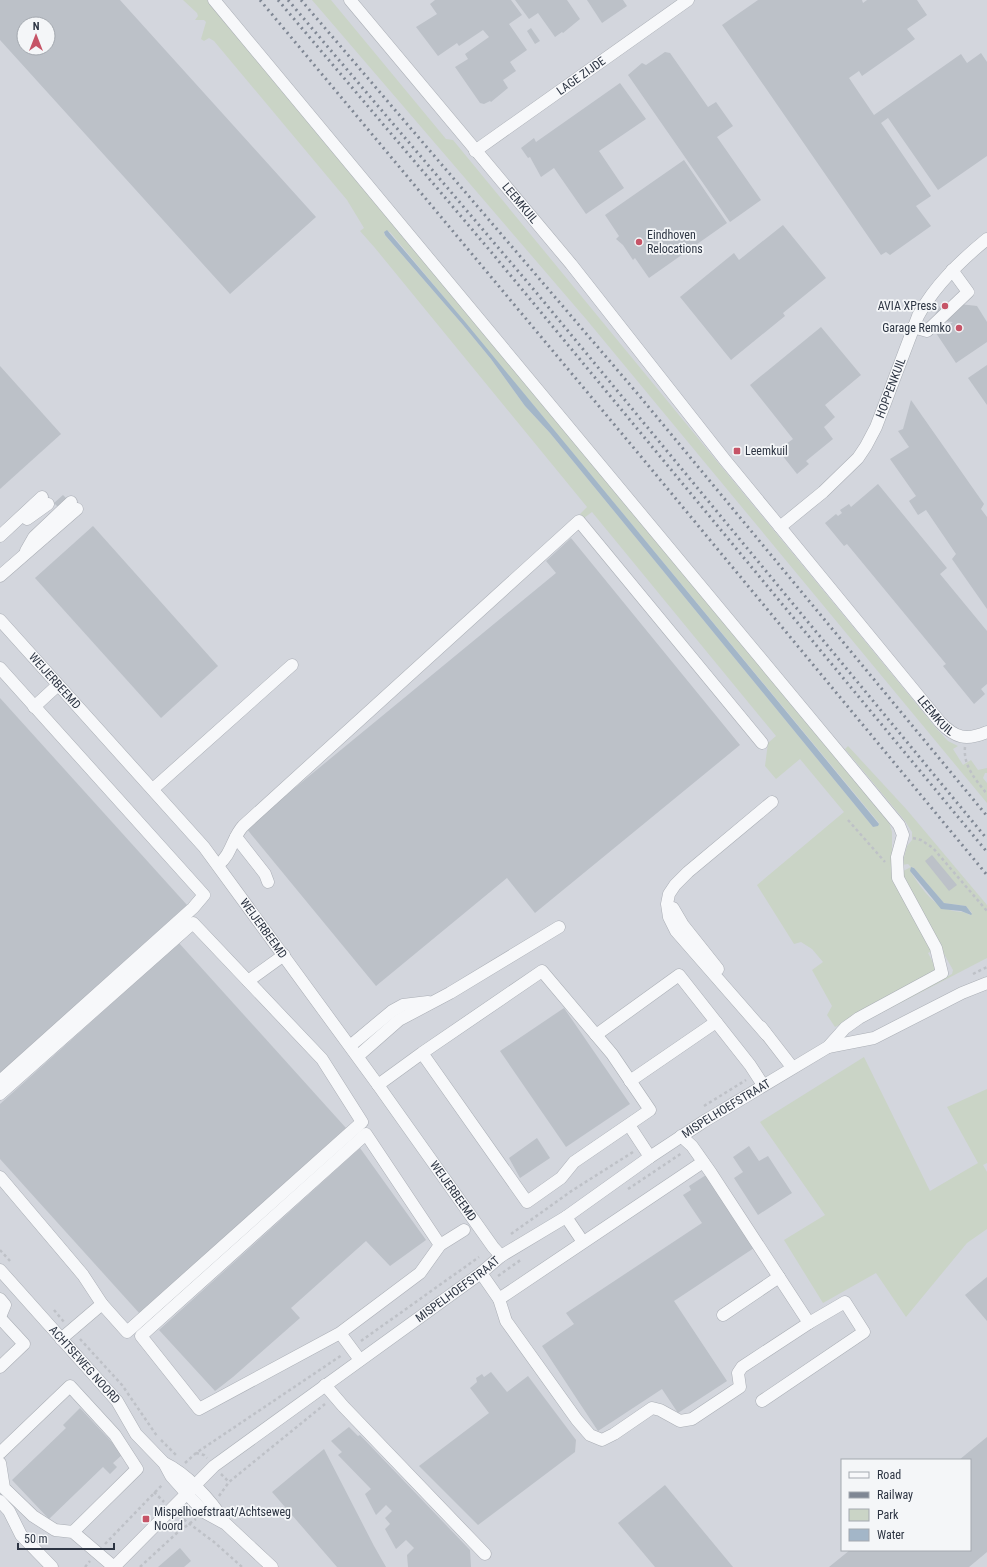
<svg xmlns="http://www.w3.org/2000/svg" width="987" height="1567" font-family="'Roboto Condensed',sans-serif">
  <style>
    .built { fill: #d3d6dd; fill-rule: evenodd }
    .green { fill: #cad4c6; fill-rule: evenodd }
    .water { fill: #a3b6c8 }
    .building { fill: #bcc1c8; fill-rule: evenodd }
    .lines { fill: none; stroke-linecap: round; stroke-linejoin: round }
    .minor-casing { stroke: #aaaeb5; stroke-width: 13 }
    .path { stroke: #bec1c7; stroke-width: 2.5; stroke-dasharray: 3 3; stroke-linecap: butt }
    .minor { stroke: #f7f8fa; stroke-width: 12 }
    .rail { stroke: #7f8794; stroke-width: 3; stroke-dasharray: 2 4; stroke-linecap: butt }
    .poi-dot { fill: #c65467; stroke: #f4f6f8; stroke-width: 1.5 }
    .labels { text-anchor: middle; dominant-baseline: central; stroke-width: 3.5; stroke-linejoin: round; paint-order: stroke }
    .street-label { font-size: 12px; fill: #2d3543; stroke: #f4f6f8 }
    .poi-label { font-size: 12px; fill: #2d3543; stroke: #f4f6f8; text-anchor: start }
  </style>
  <rect width="100%" height="100%" fill="#e5e7eb"/>
  <path class="built" d="M0,0H987V1567H0ZM24,24H48V48H24ZM842,1460H970V1550H842Z"/>
  <g class="green">
    <path d="M183,0H207L889,822L892,832V860L932,951L928,953L938,972L835,1027L827,1015L832,1006L812,970L823,962L812,949L801,942L794,944L757,885L844,812L800,759L776,779L765,766L768,743L776,736L592,512L584,518L580,514L587,507L375,248L360,231L364,228L347,200L214,41L209,38L204,41L201,39L206,22L204,20H195L198,16L197,13ZM385,231L390,232L879,823L873,827L550,433L525,406L491,359L463,325L384,234Z"/>
    <path d="M312,0H331L446,139L453,140L937,729L948,741L958,746L953,749L963,765L971,760L978,770L987,768V773H985L983,778L987,783V803L586,319Z"/>
    <path d="M848,746L907,810L987,905V958L862,1023L881,1011L952,974L953,970L907,888L901,872L911,867L908,864L902,865L907,846L912,840V832L905,821L845,749ZM913,867L944,903L966,906L972,913L970,915C963,910 957,913 950,910C932,905 920,886 910,871Z"/>
    <path d="M864,1057L930,1191L978,1163L947,1107L987,1089V1163L983,1165L987,1172V1229L967,1243L906,1317L876,1273L823,1303L784,1240L825,1215L760,1122Z"/>
  </g>
  <g class="water">
    <path d="M387,230L466,323L879,824L878,826L873,827L550,433L525,406L491,359L463,325L385,235L384,232Z"/>
    <path d="M911,867L914,868L944,903L966,906L972,914L971,915L961,911L941,909L910,871Z"/>
  </g>
  <g class="building">
    <path d="M0,0H120L316,217L230,294L0,40ZM24,24H48V48H24Z"/>
    <path d="M435,0H511L522,15L509,24L527,50L510,62L516,71L503,80L508,88L491,102L490,101L484,104L480,103L455,67L468,59L465,54L489,37L483,30L459,46L457,43L438,56L416,27L437,14L430,4Z"/>
    <path d="M515,0H567L580,19L563,33L562,32L555,37L538,13L529,19Z"/>
    <path d="M587,0H623L627,6L602,23Z"/>
    <path d="M758,0H862L863,3L867,0H917L927,15L907,29L915,39L862,76L859,71L849,78L874,115L961,54L967,63L981,53L987,62V156L938,190L888,118L881,123L931,196L916,206L931,226L890,255L886,252L881,255L722,25Z"/>
    <path d="M531,28L540,41L535,44L527,31Z"/>
    <path d="M665,52L670,53L708,107L716,102L733,126L717,137L761,200L730,222L628,75L642,63L646,65Z"/>
    <path d="M620,83L646,119L599,151L624,188L586,214L554,168L541,177L530,157L528,158L521,148L534,138L536,142Z"/>
    <path d="M684,160L727,223L649,278L635,258L633,260L623,245L616,239L619,236L605,215Z"/>
    <path d="M783,225L826,278L783,313L785,316L731,360L680,297L734,253L739,260Z"/>
    <path d="M942,302L977,306L987,322V342L956,363L936,333L953,322L932,320Z"/>
    <path d="M821,327L861,375L825,405L835,417L824,427L833,439L806,461L809,464L797,474L778,450L793,439L750,385Z"/>
    <path d="M987,365V405L968,378Z"/>
    <path d="M0,366L61,434L0,489Z"/>
    <path d="M911,400L984,504L981,509L987,517V609L952,559L956,554L926,510L918,515L909,501L916,496L890,459L909,447L898,431L903,429Z"/>
    <path d="M878,484L947,568L940,574L987,631V684L981,689L985,694L974,704L943,666L946,664L899,607L847,544L844,546L825,523L836,514L838,516L842,513L840,510L849,504L851,507Z"/>
    <path d="M63,495L68,500L59,508L54,503Z"/>
    <path d="M93,526L218,666L161,718L35,578Z"/>
    <path d="M571,538L740,745L535,913L507,878L376,986L246,828L556,573L546,561Z"/>
    <path d="M0,698L187,905L0,1073Z"/>
    <path d="M932,855L957,885L949,891L925,861Z"/>
    <path d="M179,943L346,1128L140,1314L0,1159V1104Z"/>
    <path d="M564,1008L630,1104L566,1147L500,1051Z"/>
    <path d="M537,1138L550,1158L520,1178L509,1158Z"/>
    <path d="M749,1146L759,1161L768,1156L792,1193L758,1215L734,1178L743,1172L733,1157Z"/>
    <path d="M360,1148L426,1240L390,1266L366,1241L291,1308L300,1318L233,1377L215,1391L159,1330Z"/>
    <path d="M706,1175L754,1248L674,1301L727,1381L678,1413L662,1389L598,1431L542,1346L574,1324L566,1313L702,1223L683,1195L691,1190L689,1186Z"/>
    <path d="M987,1277V1321L965,1295Z"/>
    <path d="M491,1372L507,1392L528,1376L576,1440L575,1452L478,1525L419,1466L489,1413L470,1388L477,1382L476,1378L482,1374L484,1377Z"/>
    <path d="M80,1408L123,1454L113,1463L117,1467L110,1474L103,1467L49,1519L12,1480L66,1428L63,1425Z"/>
    <path d="M349,1427L358,1436L360,1435L470,1550L471,1567H408L407,1555L414,1548L406,1540L396,1549L385,1529L390,1524L385,1518L392,1511L386,1505L376,1515L365,1494L371,1489L338,1455L342,1452L331,1441Z"/>
    <path d="M987,1437V1552L969,1567H829L850,1550H970V1460H959Z"/>
    <path d="M324,1449L374,1546L386,1567H337L272,1492Z"/>
    <path d="M665,1485L733,1567H655L618,1523Z"/>
    <path d="M180,1548L191,1561L184,1567H158Z"/>
  </g>
  <g class="lines">
    <g class="minor-casing">
      <g id="minor">
        <path id="s1" d="M350,0L571,264L725,460L940,722C955,738 966,741 987,732"/>
        <path id="s2" d="M475,151L688,0"/>
        <path d="M913,327L927,331L968,292L952,270"/>
        <path d="M27,519L48,504"/>
        <path id="s3" d="M780,527L823,492L858,458L866,446L876,427L918,316C935,285 960,261 987,239"/>
        <path d="M0,536L42,497"/>
        <path d="M26,551L34,537L71,502"/>
        <path d="M0,576L77,509"/>
        <path id="s4" d="M0,620L204,847L378,1085L493,1247L501,1256"/>
        <path d="M0,668L204,895L193,908L0,1081"/>
        <path d="M34,707L58,685"/>
        <path d="M153,789L292,665"/>
        <path d="M236,837L265,874L268,882"/>
        <path d="M218,865C232,854 232,838 243,826L579,521L762,743"/>
        <path d="M673,908L683,925L718,969"/>
        <path d="M248,981L284,955"/>
        <path d="M761,1027L792,1067"/>
        <path d="M766,1034L676,931L669,917L667,904L669,894L675,885L688,872L772,802"/>
        <path d="M596,1035L679,975L750,1065L763,1085"/>
        <path d="M350,1046L392,1011L403,1005L428,1002"/>
        <path d="M828,1047L874,1038L962,993L987,983"/>
        <path d="M358,1056L399,1020L450,993L559,927"/>
        <path d="M630,1081L716,1022"/>
        <path d="M378,1085L422,1053L527,1202L561,1178L574,1162L650,1110L612,1054L542,971L422,1053"/>
        <path d="M0,1094L193,923L322,1059L362,1122L127,1332L102,1304L83,1275L0,1177"/>
        <path d="M629,1125L650,1157"/>
        <path d="M566,1217L583,1242"/>
        <path d="M440,1245L464,1230"/>
        <path id="s5" d="M0,1270L117,1401L136,1434L164,1463L171,1476L187,1494L204,1512L226,1524L272,1567"/>
        <path d="M481,1273L499,1299L506,1321L577,1420L590,1435L602,1440L614,1434L652,1408L660,1410L680,1421L692,1419L740,1387L738,1373L742,1367L809,1323L711,1173L692,1146L681,1136"/>
        <path d="M0,1299L5,1305L0,1317"/>
        <path d="M499,1299L703,1162"/>
        <path d="M723,1315L779,1277"/>
        <path d="M0,1318L24,1344L0,1367"/>
        <path d="M340,1333L420,1273L440,1245L366,1134L141,1336L199,1409L340,1333L360,1360"/>
        <path d="M61,1339L102,1304"/>
        <path d="M325,1385L343,1406L485,1554"/>
        <path d="M762,1401L864,1332L845,1302L809,1323"/>
        <path d="M0,1453L70,1386L115,1435L137,1469L73,1532"/>
        <path d="M0,1463L4,1488L33,1516L55,1530L73,1532L114,1567"/>
        <path d="M164,1463C186,1473 211,1500 224,1521"/>
        <path d="M0,1501L9,1511L21,1535L52,1567"/>
        <path id="s6" d="M114,1567L214,1466L481,1273L501,1256L566,1217L650,1157L703,1122L828,1047L845,1028L859,1018L942,973L936,948L898,878L897,857L903,835L899,825L214,0"/>
      </g>
    </g>
    <g class="path">
      <path d="M965,747C963,766 976,780 987,794"/>
      <path d="M848,820L885,862"/>
      <path d="M913,838L921,840L933,848L987,911"/>
      <path d="M973,974L987,967"/>
      <path d="M704,1106L746,1080"/>
      <path d="M628,1189L682,1153"/>
      <path d="M511,1234L573,1190L633,1152"/>
      <path d="M0,1250L10,1261"/>
      <path d="M498,1276L522,1259"/>
      <path d="M54,1310L64,1322"/>
      <path d="M80,1339L122,1385L157,1436"/>
      <path d="M361,1341L479,1257"/>
      <path d="M161,1440L177,1456"/>
      <path d="M196,1453L204,1455L207,1458"/>
      <path d="M185,1463L196,1453L342,1355"/>
      <path d="M221,1474L229,1482"/>
      <path d="M154,1492L164,1502"/>
      <path d="M219,1496L229,1482L325,1404"/>
      <path d="M179,1516L214,1542L242,1567"/>
      <path d="M105,1544L163,1484"/>
      <path d="M85,1567L90,1561"/>
      <path d="M140,1567L178,1532L196,1519"/>
    </g>
    <use href="#minor" class="minor"/>
    <g class="rail">
      <path d="M260,0L643,459L987,875"/>
      <path d="M278,0L492,253L987,852"/>
      <path d="M288,0L535,291L987,839"/>
      <path d="M301,0L637,393L987,816"/>
    </g>
  </g>
  <g class="poi-dot">
    <circle cx="639" cy="242" r="4"/>
    <circle cx="945" cy="306" r="4"/>
    <circle cx="959" cy="328" r="4"/>
    <rect x="733" y="447" width="8" height="8" rx="2"/>
    <rect x="142" y="1515" width="8" height="8" rx="2"/>
  </g>
  <g class="labels">
    <g class="street-label">
      <text stroke="none"><textPath href="#s2" startOffset="130">LAGE ZIJDE</textPath></text>
      <text stroke="none"><textPath href="#s1" startOffset="265">LEEMKUIL</textPath></text>
      <text stroke="none"><textPath href="#s3" startOffset="182">HOPPENKUIL</textPath></text>
      <text stroke="none"><textPath href="#s4" startOffset="82">WEIJERBEEMD</textPath></text>
      <text stroke="none"><textPath href="#s1" startOffset="925">LEEMKUIL</textPath></text>
      <text stroke="none"><textPath href="#s4" startOffset="406">WEIJERBEEMD</textPath></text>
      <text stroke="none"><textPath href="#s6" startOffset="767">MISPELHOEFSTRAAT</textPath></text>
      <text stroke="none"><textPath href="#s4" startOffset="730">WEIJERBEEMD</textPath></text>
      <text stroke="none"><textPath href="#s6" startOffset="443">MISPELHOEFSTRAAT</textPath></text>
      <text stroke="none"><textPath href="#s5" startOffset="127">ACHTSEWEG NOORD</textPath></text>
    </g>
    <g class="poi-label">
      <text x="647" y="235">Eindhoven<tspan x="647" dy="14">Relocations</tspan></text>
      <text x="937" y="306" text-anchor="end">AVIA XPress</text>
      <text x="951" y="328" text-anchor="end">Garage Remko</text>
      <text x="745" y="451">Leemkuil</text>
      <text x="154" y="1512">Mispelhoefstraat/Achtseweg<tspan x="154" dy="14">Noord</tspan></text>
    </g>
  </g>
  <rect x="841" y="1459" width="130" height="92" fill="#f4f6f8" stroke="#a4a9b0"/>
  <rect x="849" y="1472" width="20" height="6" fill="#f7f8fa" stroke="#a4a9b0"/>
  <text x="877" y="1479" font-size="12" fill="#2d3543">Road</text>
  <rect x="849" y="1492" width="20" height="6" fill="#7f8794" stroke="#a4a9b0"/>
  <text x="877" y="1499" font-size="12" fill="#2d3543">Railway</text>
  <rect x="849" y="1509" width="20" height="12" fill="#cad4c6" stroke="#a4a9b0"/>
  <text x="877" y="1519" font-size="12" fill="#2d3543">Park</text>
  <rect x="849" y="1529" width="20" height="12" fill="#a3b6c8" stroke="#a4a9b0"/>
  <text x="877" y="1539" font-size="12" fill="#2d3543">Water</text>
  <g transform="translate(36 36)"><circle r="19" fill="#f4f6f8" stroke="#a4a9b0"/>
  <path d="M0-3L7 15L0 10L-7 15Z" fill="#c65467"/>
  <text y="-6" font-size="11" font-weight="bold" text-anchor="middle" fill="#2d3543">N</text>
  </g>
  <path d="M18 1543v6h96v-6" fill="none" stroke="#2d3543" stroke-width="2"/>
  <text x="24" y="1543" font-size="12" fill="#2d3543" stroke="#f4f6f8" stroke-width="3" paint-order="stroke">50 m</text>
</svg>
